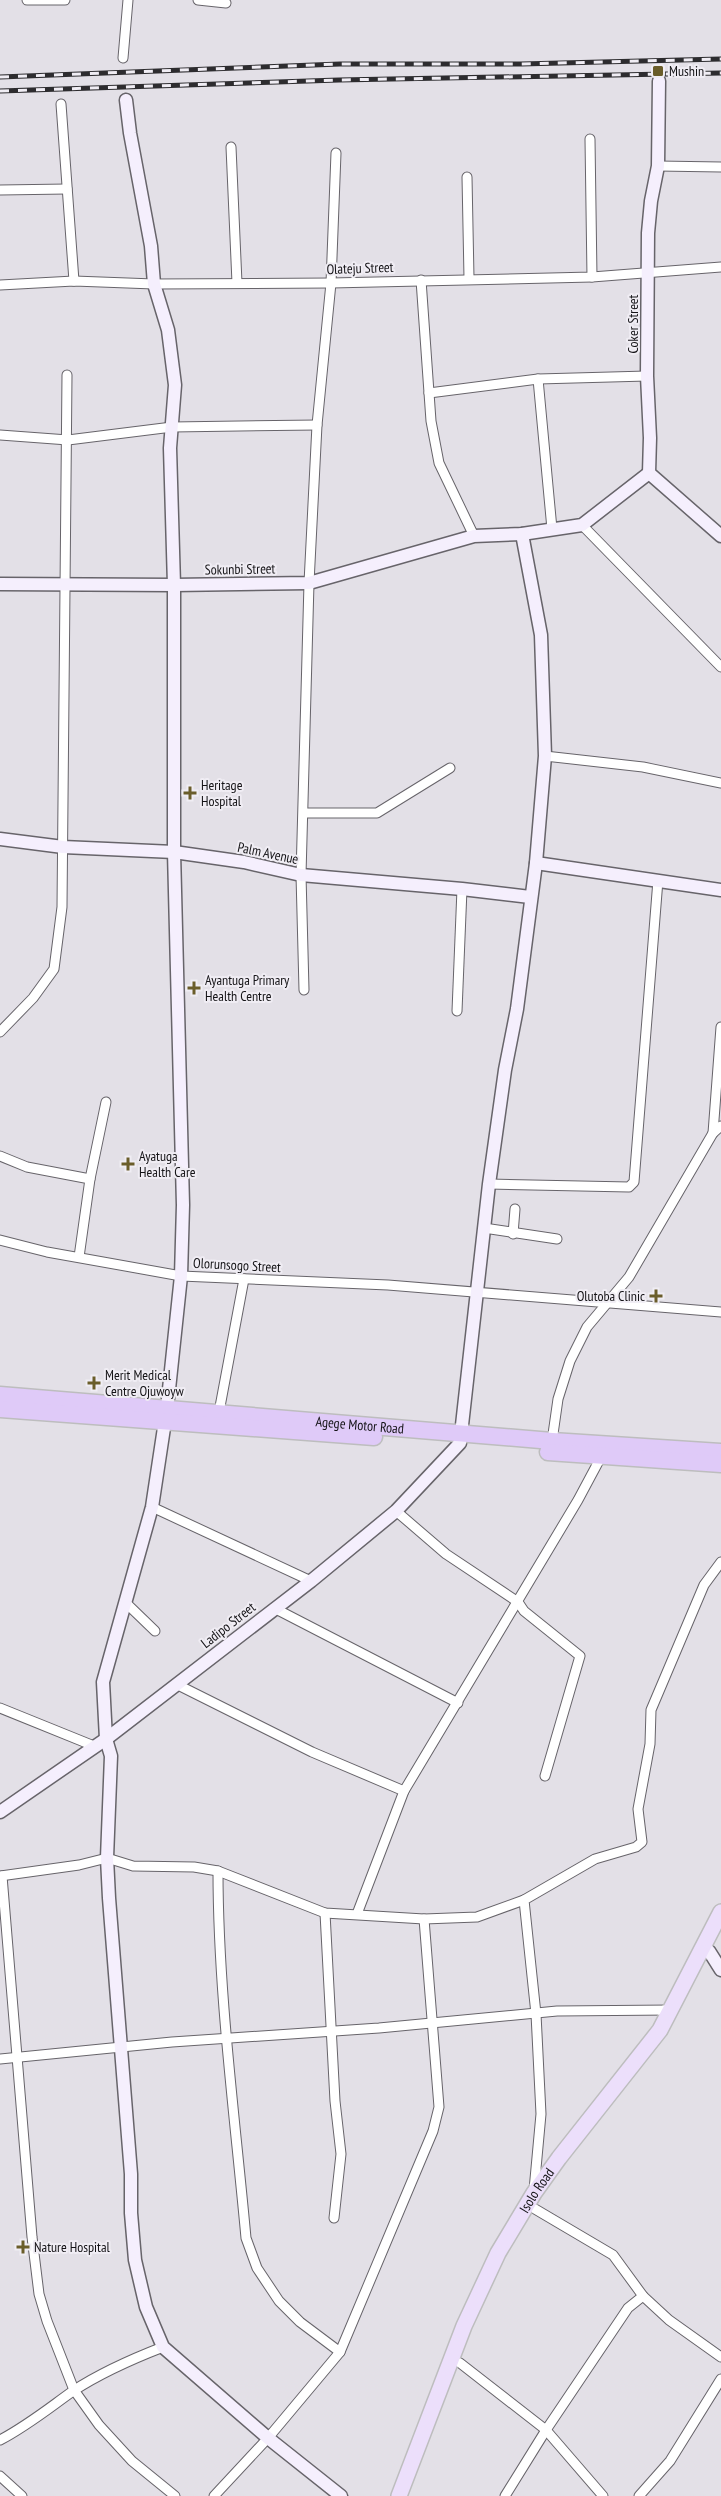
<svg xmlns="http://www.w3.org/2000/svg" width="721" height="2496" font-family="'PT Sans Narrow',sans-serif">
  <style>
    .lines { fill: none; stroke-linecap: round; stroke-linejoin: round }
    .street-casing { stroke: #67646a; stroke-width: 11 }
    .secondary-casing { stroke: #67646a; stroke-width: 15 }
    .primary-casing { stroke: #bdbdbe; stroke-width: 18 }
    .highway-casing { stroke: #bdbdbe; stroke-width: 19 }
    .street { stroke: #fff; stroke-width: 9 }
    .secondary { stroke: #f5effd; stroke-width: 12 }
    .primary { stroke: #ecdffb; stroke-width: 15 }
    .highway { stroke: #dfcaf8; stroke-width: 16 }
    .rail-casing { stroke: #2d2c2f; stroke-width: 5 }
    .rail { stroke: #f0edf4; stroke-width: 3; stroke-dasharray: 9; stroke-linecap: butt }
    .poi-dot { fill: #6a5d2a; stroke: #f0edf4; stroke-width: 2 }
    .labels { text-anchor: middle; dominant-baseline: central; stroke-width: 4; stroke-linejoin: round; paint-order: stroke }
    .poi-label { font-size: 14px; fill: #141316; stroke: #f0edf4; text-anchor: start }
    .street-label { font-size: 14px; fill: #141316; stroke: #f0edf4 }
  </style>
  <rect width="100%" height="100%" fill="#e3e0e7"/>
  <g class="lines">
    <!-- street casing -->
    <g class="street-casing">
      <g id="street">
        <path d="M27,0H65"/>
        <path d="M198,0L226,3"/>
        <path d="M123,58L128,0"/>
        <path d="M61,104L74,281"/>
        <path d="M590,139L592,277"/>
        <path d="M231,147L237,283"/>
        <path d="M658,166L721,167"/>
        <path d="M467,177L469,278"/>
        <path d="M0,190L67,189"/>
        <path d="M421,280L431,421L439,463L474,536"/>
        <path d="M0,285L74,281L154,284L331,283L592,277L721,267"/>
        <path d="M538,379L552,529"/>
        <path d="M429,393L538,379L647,376"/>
        <path d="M0,435L68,440L172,427L317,425"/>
        <path d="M582,525L721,667"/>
        <path d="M545,756L643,767L721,783"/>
        <path d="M304,813H377L450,768"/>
        <path d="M304,990L301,875L309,583L317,425L331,283L336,153"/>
        <path d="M457,1011L462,889"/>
        <path d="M0,1032L33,998L54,969L62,907L67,375"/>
        <path d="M713,1133L721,1027"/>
        <path d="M0,1156L27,1167L90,1179"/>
        <path d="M489,1184L629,1187L634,1182L658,880"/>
        <path d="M484,1228L557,1239"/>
        <path d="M513,1234L515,1209"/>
        <path d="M0,1240L47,1252L181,1276L388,1285L721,1312"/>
        <path d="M79,1257L90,1179L106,1102"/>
        <path d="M219,1412L244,1279"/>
        <path d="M552,1441L558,1399L570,1361L587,1327L629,1277L713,1133L721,1126"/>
        <path d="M152,1507L311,1581"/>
        <path d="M396,1511L446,1554L518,1602L524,1611L580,1656L545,1776"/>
        <path d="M125,1602L155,1631"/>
        <path d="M274,1608L458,1703"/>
        <path d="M176,1684L312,1752L404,1791"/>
        <path d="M0,1708L94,1746"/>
        <path d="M218,1871C218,1992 235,2117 246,2238L257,2268L279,2301L300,2322L340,2352"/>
        <path d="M0,1876L79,1865L107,1858L133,1866L194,1867L218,1871L325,1913L424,1919L477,1917L524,1900"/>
        <path d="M2,1876L32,2237L39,2294L47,2321L74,2390L99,2425L132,2461L175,2496"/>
        <path d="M325,1913L335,2101L341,2154L334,2218"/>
        <path d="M357,1914L404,1791L578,1500L601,1457"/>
        <path d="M0,2059L172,2042L379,2028L557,2011L671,2010"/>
        <path d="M534,2190L541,2114L536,2014L524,1900L595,1859L636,1847L642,1842L638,1809L650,1744L651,1710L704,1585L721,1562"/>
        <path d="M535,2209L613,2255L643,2296L669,2320L721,2357"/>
        <path d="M460,2363L546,2430L603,2496"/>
        <path d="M0,2440C27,2426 49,2408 73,2391C102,2372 132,2359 163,2347"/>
        <path d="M0,2476L22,2496"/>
        <path d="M214,2496L268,2438L340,2352L433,2131L439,2107L424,1919"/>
        <path d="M505,2496L546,2430L628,2308L643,2296"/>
        <path d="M639,2496L670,2461L721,2379"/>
      </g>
    </g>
    <!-- secondary casing -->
    <g class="secondary-casing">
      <g id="secondary">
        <path d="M659,81L658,166L651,201L648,233L647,376L650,438L649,473L721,536"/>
        <path d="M126,100L130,133L151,246L154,284L168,330L175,385L170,448L174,585V852L183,1205L181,1276L167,1408L152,1507L103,1682L106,1739L111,1756L107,1858L109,1898L131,2174V2213L135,2260L146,2307L163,2347L268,2438L341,2496"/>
        <path d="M0,584L174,585L309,583L474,536L522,534L582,525L649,473"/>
        <path d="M0,839L63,847L174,852L244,862L301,875L462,889L530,897"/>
        <path d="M536,863L721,890"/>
        <path d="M0,1812L106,1739L311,1581L396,1511L460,1443L489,1184L505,1070L517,1009L536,863L545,756L541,635L522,534"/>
        <path d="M709,1951L721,1970"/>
      </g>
    </g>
    <!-- primary casing -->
    <g class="primary-casing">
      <g id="primary">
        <path id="s1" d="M399,2496L464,2326L498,2253L534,2193L559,2158L660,2030L721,1912"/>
      </g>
    </g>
    <!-- highway casing -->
    <g class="highway-casing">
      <g id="highway">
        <path id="s2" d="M0,1395L552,1441L721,1452"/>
        <path d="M0,1409L374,1437"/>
        <path d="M548,1452L721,1464"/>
      </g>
    </g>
    <!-- street -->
    <use href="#street" class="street"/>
    <!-- secondary -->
    <use href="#secondary" class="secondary"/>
    <!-- primary -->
    <use href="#primary" class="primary"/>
    <!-- highway -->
    <use href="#highway" class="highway"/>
    <!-- rail casing -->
    <g class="rail-casing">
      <g id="rail">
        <path d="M0,77L340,64H521L721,59"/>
        <path d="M0,91L339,80L721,73"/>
      </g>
    </g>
    <!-- rail -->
    <use href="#rail" class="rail"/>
  </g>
  <!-- markers -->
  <g class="poi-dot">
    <rect x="652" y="65" width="12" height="12" rx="2.5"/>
    <path d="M187.5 785.5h5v5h5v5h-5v5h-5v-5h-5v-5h5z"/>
    <path d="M191.5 980.5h5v5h5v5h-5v5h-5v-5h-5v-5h5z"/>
    <path d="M125.5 1156.5h5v5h5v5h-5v5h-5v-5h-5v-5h5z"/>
    <path d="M653.5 1288.5h5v5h5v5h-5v5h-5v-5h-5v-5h5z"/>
    <path d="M91.5 1375.5h5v5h5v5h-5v5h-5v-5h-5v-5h5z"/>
    <path d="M20.5 2239.5h5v5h5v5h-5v5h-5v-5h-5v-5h5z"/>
  </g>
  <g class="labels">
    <!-- poi labels -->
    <g class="poi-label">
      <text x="669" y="71">Mushin</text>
      <text x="201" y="785">Heritage<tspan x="201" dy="16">Hospital</tspan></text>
      <text x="205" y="980">Ayantuga Primary<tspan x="205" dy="16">Health Centre</tspan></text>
      <text x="139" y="1156">Ayatuga<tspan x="139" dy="16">Health Care</tspan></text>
      <text x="645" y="1296" text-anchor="end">Olutoba Clinic</text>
      <text x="105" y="1375">Merit Medical<tspan x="105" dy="16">Centre Ojuwoyw</tspan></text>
      <text x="34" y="2247">Nature Hospital</text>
    </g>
    <!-- street labels -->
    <g class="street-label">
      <text transform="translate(360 268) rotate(-2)">Olateju Street</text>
      <text transform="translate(633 324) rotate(-90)">Coker Street</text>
      <text transform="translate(240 569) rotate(-1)">Sokunbi Street</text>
      <text transform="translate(268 853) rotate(12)">Palm Avenue</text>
      <text transform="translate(237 1265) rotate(3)">Olorunsogo Street</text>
      <text stroke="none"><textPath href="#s2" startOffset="361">Agege Motor Road</textPath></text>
      <text transform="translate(228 1625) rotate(-38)">Ladipo Street</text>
      <text stroke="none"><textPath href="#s1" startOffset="336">Isolo Road</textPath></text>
    </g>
  </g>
</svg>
